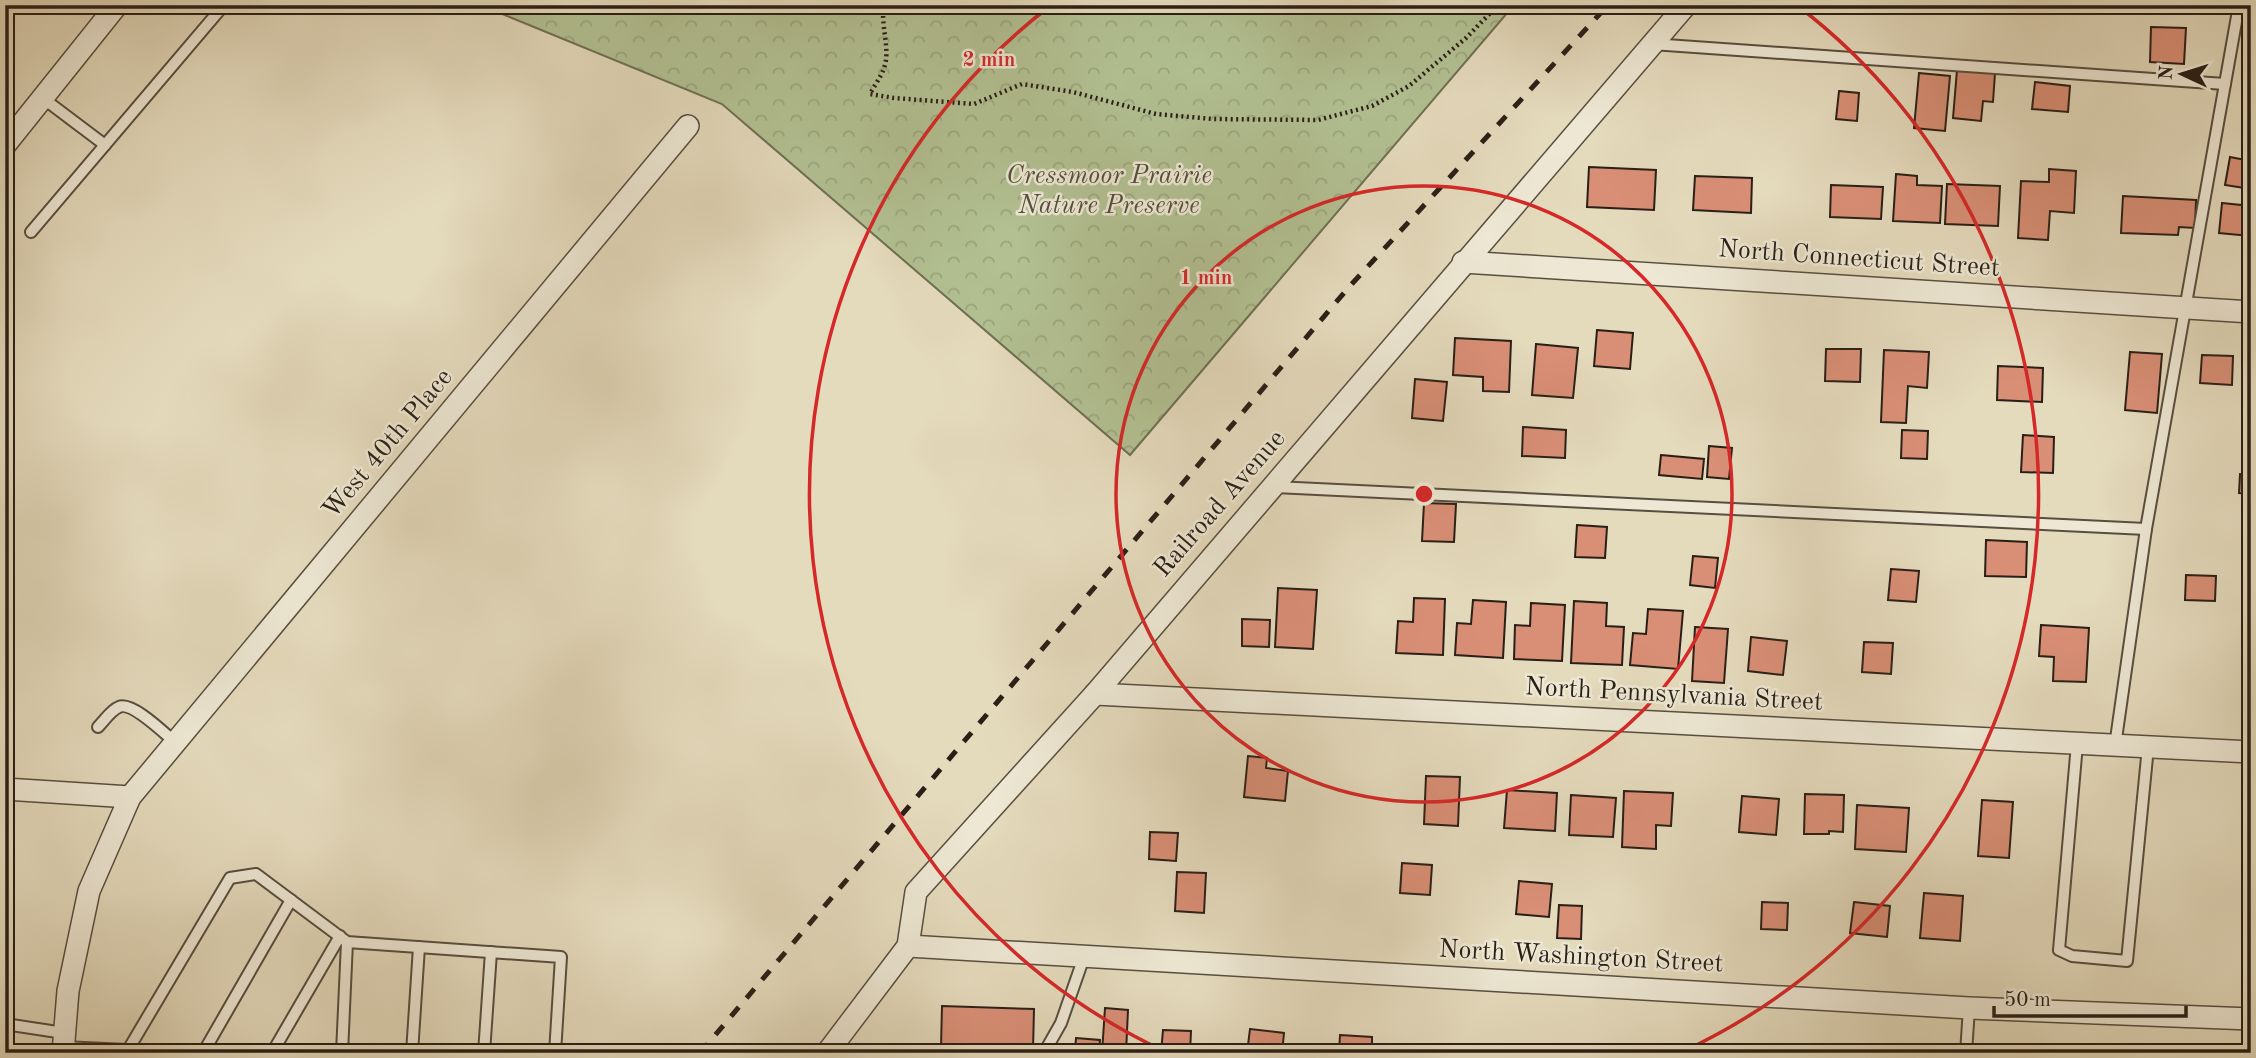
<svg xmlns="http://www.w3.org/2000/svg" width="2256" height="1058" font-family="'Old Standard TT',serif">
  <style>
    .park { fill: url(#park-crowns); stroke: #6e7054; stroke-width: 2 }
    .building { fill: #d98f76; stroke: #2a1f17; stroke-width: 2 }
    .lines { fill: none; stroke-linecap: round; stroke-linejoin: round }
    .service-casing { stroke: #584e40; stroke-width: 14 }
    .minor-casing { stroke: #584e40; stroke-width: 24 }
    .path { stroke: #2a1f17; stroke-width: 4.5; stroke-dasharray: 2 3.5; stroke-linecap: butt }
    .service { stroke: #ede7d3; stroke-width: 10 }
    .minor { stroke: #ede7d3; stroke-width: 21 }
    .rail { stroke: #2a1f17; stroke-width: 5; stroke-dasharray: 12 12; stroke-linecap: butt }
    .ring { fill: none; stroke: #d62828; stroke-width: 3.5 }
    .labels { text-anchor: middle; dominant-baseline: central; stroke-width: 5; stroke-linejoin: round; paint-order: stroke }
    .park-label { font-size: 26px; font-style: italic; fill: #534f3c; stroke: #ede7d3 }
    .street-label { font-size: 26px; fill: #2a1f17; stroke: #ede7d3 }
    .centre { fill: #d62828; stroke: #ede7d3; stroke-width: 3.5 }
    .ring-label { font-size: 21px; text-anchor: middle; font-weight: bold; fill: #d62828; stroke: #ede7d3; stroke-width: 5; stroke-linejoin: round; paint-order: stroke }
  </style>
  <defs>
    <pattern id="park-crowns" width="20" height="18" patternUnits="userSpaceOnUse" patternTransform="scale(1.75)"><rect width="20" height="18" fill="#b2c092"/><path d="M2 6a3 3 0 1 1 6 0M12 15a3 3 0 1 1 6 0" fill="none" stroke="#99a57d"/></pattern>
  </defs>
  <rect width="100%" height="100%" fill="#e4dabc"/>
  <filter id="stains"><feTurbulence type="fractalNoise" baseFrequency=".00286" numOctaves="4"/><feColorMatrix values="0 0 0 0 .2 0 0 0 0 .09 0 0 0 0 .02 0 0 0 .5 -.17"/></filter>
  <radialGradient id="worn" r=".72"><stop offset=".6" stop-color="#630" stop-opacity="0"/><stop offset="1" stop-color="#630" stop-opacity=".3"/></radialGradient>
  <!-- park -->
  <path class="park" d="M480,5H1514L1130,455L722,104Z"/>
  <!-- building -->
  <g class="building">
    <path d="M2151,27L2186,28L2184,64L2150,62Z"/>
    <path d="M1957,70L1995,73L1993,102L1983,101L1981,121L1953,118Z"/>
    <path d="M1919,73L1950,76L1945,131L1914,128Z"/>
    <path d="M2035,82L2070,86L2068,112L2032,109Z"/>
    <path d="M1839,91L1859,93L1857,121L1836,119Z"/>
    <path d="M2230,157L2251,161V189L2225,185Z"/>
    <path d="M1589,167L1656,170L1654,210L1587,207Z"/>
    <path d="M2049,169L2076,171L2074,213L2050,211L2048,240L2018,238L2021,181L2049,182Z"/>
    <path d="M1896,174L1917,176V185L1942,186L1940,223L1893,221Z"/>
    <path d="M1695,176L1752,178L1751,213L1693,210Z"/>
    <path d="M1947,184L2000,186L1998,226L1945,224Z"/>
    <path d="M1831,185L1883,187L1881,219L1830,217Z"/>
    <path d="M2123,196L2196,200L2195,228L2179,227L2178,235L2121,233Z"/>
    <path d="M2222,203L2251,206L2250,236L2219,233Z"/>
    <path d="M1597,330L1633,333L1630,369L1594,366Z"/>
    <path d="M1455,338L1511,341L1509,392L1483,391V377L1453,375Z"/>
    <path d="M1536,344L1578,348L1573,398L1532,395Z"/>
    <path d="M1826,349H1861L1860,382L1825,381Z"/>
    <path d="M1884,350L1929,352L1927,388L1908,386L1906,423L1881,422Z"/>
    <path d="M2130,352L2162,354L2157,413L2125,410Z"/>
    <path d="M2202,355L2233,356L2232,385L2200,383Z"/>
    <path d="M1998,366L2043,368L2042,402L1997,400Z"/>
    <path d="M1415,379L1447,382L1443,421L1412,418Z"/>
    <path d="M1523,427L1566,430L1565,458L1522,456Z"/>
    <path d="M1902,430L1928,431L1927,459L1901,458Z"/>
    <path d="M2023,435L2054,437L2053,473L2021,472Z"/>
    <path d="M1709,446L1732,448L1729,479L1707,477Z"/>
    <path d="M1661,455L1704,459L1702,479L1659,475Z"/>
    <path d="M2240,474L2251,475V494L2239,493Z"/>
    <path d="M1424,503L1456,504L1454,542L1422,541Z"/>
    <path d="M1577,525L1607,527L1605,558L1575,557Z"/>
    <path d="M1986,540L2027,542L2026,577L1985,576Z"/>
    <path d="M1693,556L1718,558L1715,588L1690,585Z"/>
    <path d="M1891,569L1919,571L1916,602L1888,600Z"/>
    <path d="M2186,575L2216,576L2215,601L2185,600Z"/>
    <path d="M1278,588L1317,590L1313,649L1275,647Z"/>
    <path d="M1414,598L1445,599L1443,655L1396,653L1398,621L1413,622Z"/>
    <path d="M1473,600L1506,602L1503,658L1455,655L1457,623L1471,624Z"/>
    <path d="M1574,601L1607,603L1606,626L1624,627L1622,665L1571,663Z"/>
    <path d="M1531,603L1565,605L1562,661L1514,659L1515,625L1530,626Z"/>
    <path d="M1648,609L1683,611L1678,669L1630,665L1633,633L1646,634Z"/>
    <path d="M1242,619L1270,620L1269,647L1242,646Z"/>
    <path d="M2041,625L2089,628L2086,682L2053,681L2054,657L2039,656Z"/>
    <path d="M1695,627L1728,629L1724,683L1692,681Z"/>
    <path d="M1751,637L1787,641L1783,675L1748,671Z"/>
    <path d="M1864,642L1893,643L1891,674L1862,672Z"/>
    <path d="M1248,756L1267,758L1266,768L1288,771L1285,801L1244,797Z"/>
    <path d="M1426,776L1460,777L1458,826L1424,824Z"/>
    <path d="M1507,790L1557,793L1555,831L1504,828Z"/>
    <path d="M1624,791L1673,793L1671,826L1656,825V849L1622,847Z"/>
    <path d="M1805,794L1844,795L1843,832L1829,831V834H1804Z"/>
    <path d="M1571,795L1616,798L1613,837L1569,835Z"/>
    <path d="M1742,796L1779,799L1776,835L1739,832Z"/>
    <path d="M1982,800L2013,802L2009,858L1978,856Z"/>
    <path d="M1857,805L1909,808L1906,852L1855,849Z"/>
    <path d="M1150,832L1178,833L1176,861L1149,859Z"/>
    <path d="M1402,863L1432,865L1430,895L1400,893Z"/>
    <path d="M1177,872L1206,873L1204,913L1175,911Z"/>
    <path d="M1519,881L1552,884L1549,917L1516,914Z"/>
    <path d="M1924,893L1963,896L1960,941L1920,938Z"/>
    <path d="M1762,902L1788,903L1787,930L1761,929Z"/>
    <path d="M1854,902L1890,906L1887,937L1850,933Z"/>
    <path d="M1559,905L1582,906L1581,939L1557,938Z"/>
    <path d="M942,1006L1034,1009L1033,1050L941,1047Z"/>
    <path d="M1105,1008L1128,1010L1126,1053H1102Z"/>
    <path d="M1250,1029L1284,1033L1282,1053H1247Z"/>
    <path d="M1163,1030L1191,1031L1190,1053H1161Z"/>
    <path d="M1340,1035L1372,1037V1053H1339Z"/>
    <path d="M1076,1038L1100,1040L1099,1053H1065V1051H1075Z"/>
    <path d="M1388,1044L1423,1047V1053H1388Z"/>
    <path d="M1457,1044L1509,1049V1053H1456Z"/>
  </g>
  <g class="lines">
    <!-- service casing -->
    <g class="service-casing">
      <g id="service">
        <path d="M1652,44L2225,84"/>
        <path d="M44,99L105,145"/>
        <path d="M31,232L224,5"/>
        <path d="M1275,487L2146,529"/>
        <path d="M98,727C104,721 111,710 119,707C132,701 165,734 176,743"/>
        <path d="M2077,744L2059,950L2072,956L2127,961L2148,747"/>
        <path d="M2115,746L2146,529L2239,5"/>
        <path d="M5,1024L64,1033"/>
        <path d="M63,1047L191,1053"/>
        <path d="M128,1050L230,878L256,874L347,942L561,957L555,1053"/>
        <path d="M203,1053L291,900"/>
        <path d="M272,1053L340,936"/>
        <path d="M342,1053L347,942"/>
        <path d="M412,1053L419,947"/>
        <path d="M484,1053L491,952"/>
        <path d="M1044,1053L1061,1023L1084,957"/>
        <path d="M1966,1053L1969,1008"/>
      </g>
    </g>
    <!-- minor casing -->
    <g class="minor-casing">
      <g id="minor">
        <path d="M5,145L117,5"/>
        <path d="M1463,262L2251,312"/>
        <path d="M1095,694L2251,752"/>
        <path d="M5,789L130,797"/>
        <path d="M908,946L1969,1008L2251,1019"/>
        <path d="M63,1053L68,991L89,891L130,797L688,126"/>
        <path d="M827,1053L908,946L916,892L1095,694L1686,5"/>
      </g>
    </g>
    <!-- path -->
    <path class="path" d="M884,5C880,26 891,49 884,68C881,77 874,86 870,94L894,98L974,104L1022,84L1073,92L1156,114L1213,119L1318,120L1372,106L1409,86L1466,38L1498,5"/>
    <!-- service -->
    <use href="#service" class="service"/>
    <!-- minor -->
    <use href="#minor" class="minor"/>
    <!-- rail -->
    <path class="rail" d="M700,1053L1349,287L1608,5"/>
  </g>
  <!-- distance rings -->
  <g class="ring">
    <circle cx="1424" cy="494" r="308"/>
    <path d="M1164 1051A615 615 0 0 1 1050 6M1798 6A615 615 0 0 1 1684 1051"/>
  </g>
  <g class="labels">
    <!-- park labels -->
    <g class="park-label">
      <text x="1109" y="176">Cressmoor Prairie<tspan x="1109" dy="30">Nature Preserve</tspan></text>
    </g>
    <!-- street labels -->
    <g class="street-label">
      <text transform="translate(1859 259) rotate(4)">North Connecticut Street</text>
      <text transform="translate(388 444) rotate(-50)">West 40th Place</text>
      <text transform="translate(1220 504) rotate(-49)">Railroad Avenue</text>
      <text transform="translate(1674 695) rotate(3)">North Pennsylvania Street</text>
      <text transform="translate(1581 957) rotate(3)">North Washington Street</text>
    </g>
  </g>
  <circle cx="1424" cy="494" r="10" class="centre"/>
  <g class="ring-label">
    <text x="989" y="66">2 min</text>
    <text x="1206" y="284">1 min</text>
  </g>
  <!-- margin -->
  <rect width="2256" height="1058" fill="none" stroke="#e4dabc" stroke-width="28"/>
  <rect x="7" y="7" width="2242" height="1044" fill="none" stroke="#2a1f17" stroke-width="3.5"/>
  <rect x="14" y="14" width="2228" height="1030" fill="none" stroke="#2a1f17" stroke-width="2"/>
  <!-- north arrow -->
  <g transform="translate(2182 74) rotate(274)" stroke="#ede7d3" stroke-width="5" paint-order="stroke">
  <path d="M0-5L12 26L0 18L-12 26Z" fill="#2a1f17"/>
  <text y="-10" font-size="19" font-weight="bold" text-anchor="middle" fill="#2a1f17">N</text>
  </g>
  <!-- scale -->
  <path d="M1994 1006v10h192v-10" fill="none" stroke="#2a1f17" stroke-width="3.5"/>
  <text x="2004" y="1006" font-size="21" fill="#2a1f17" stroke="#ede7d3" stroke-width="5" paint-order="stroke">50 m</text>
  <rect width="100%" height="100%" filter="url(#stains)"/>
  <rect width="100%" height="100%" fill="url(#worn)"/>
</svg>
